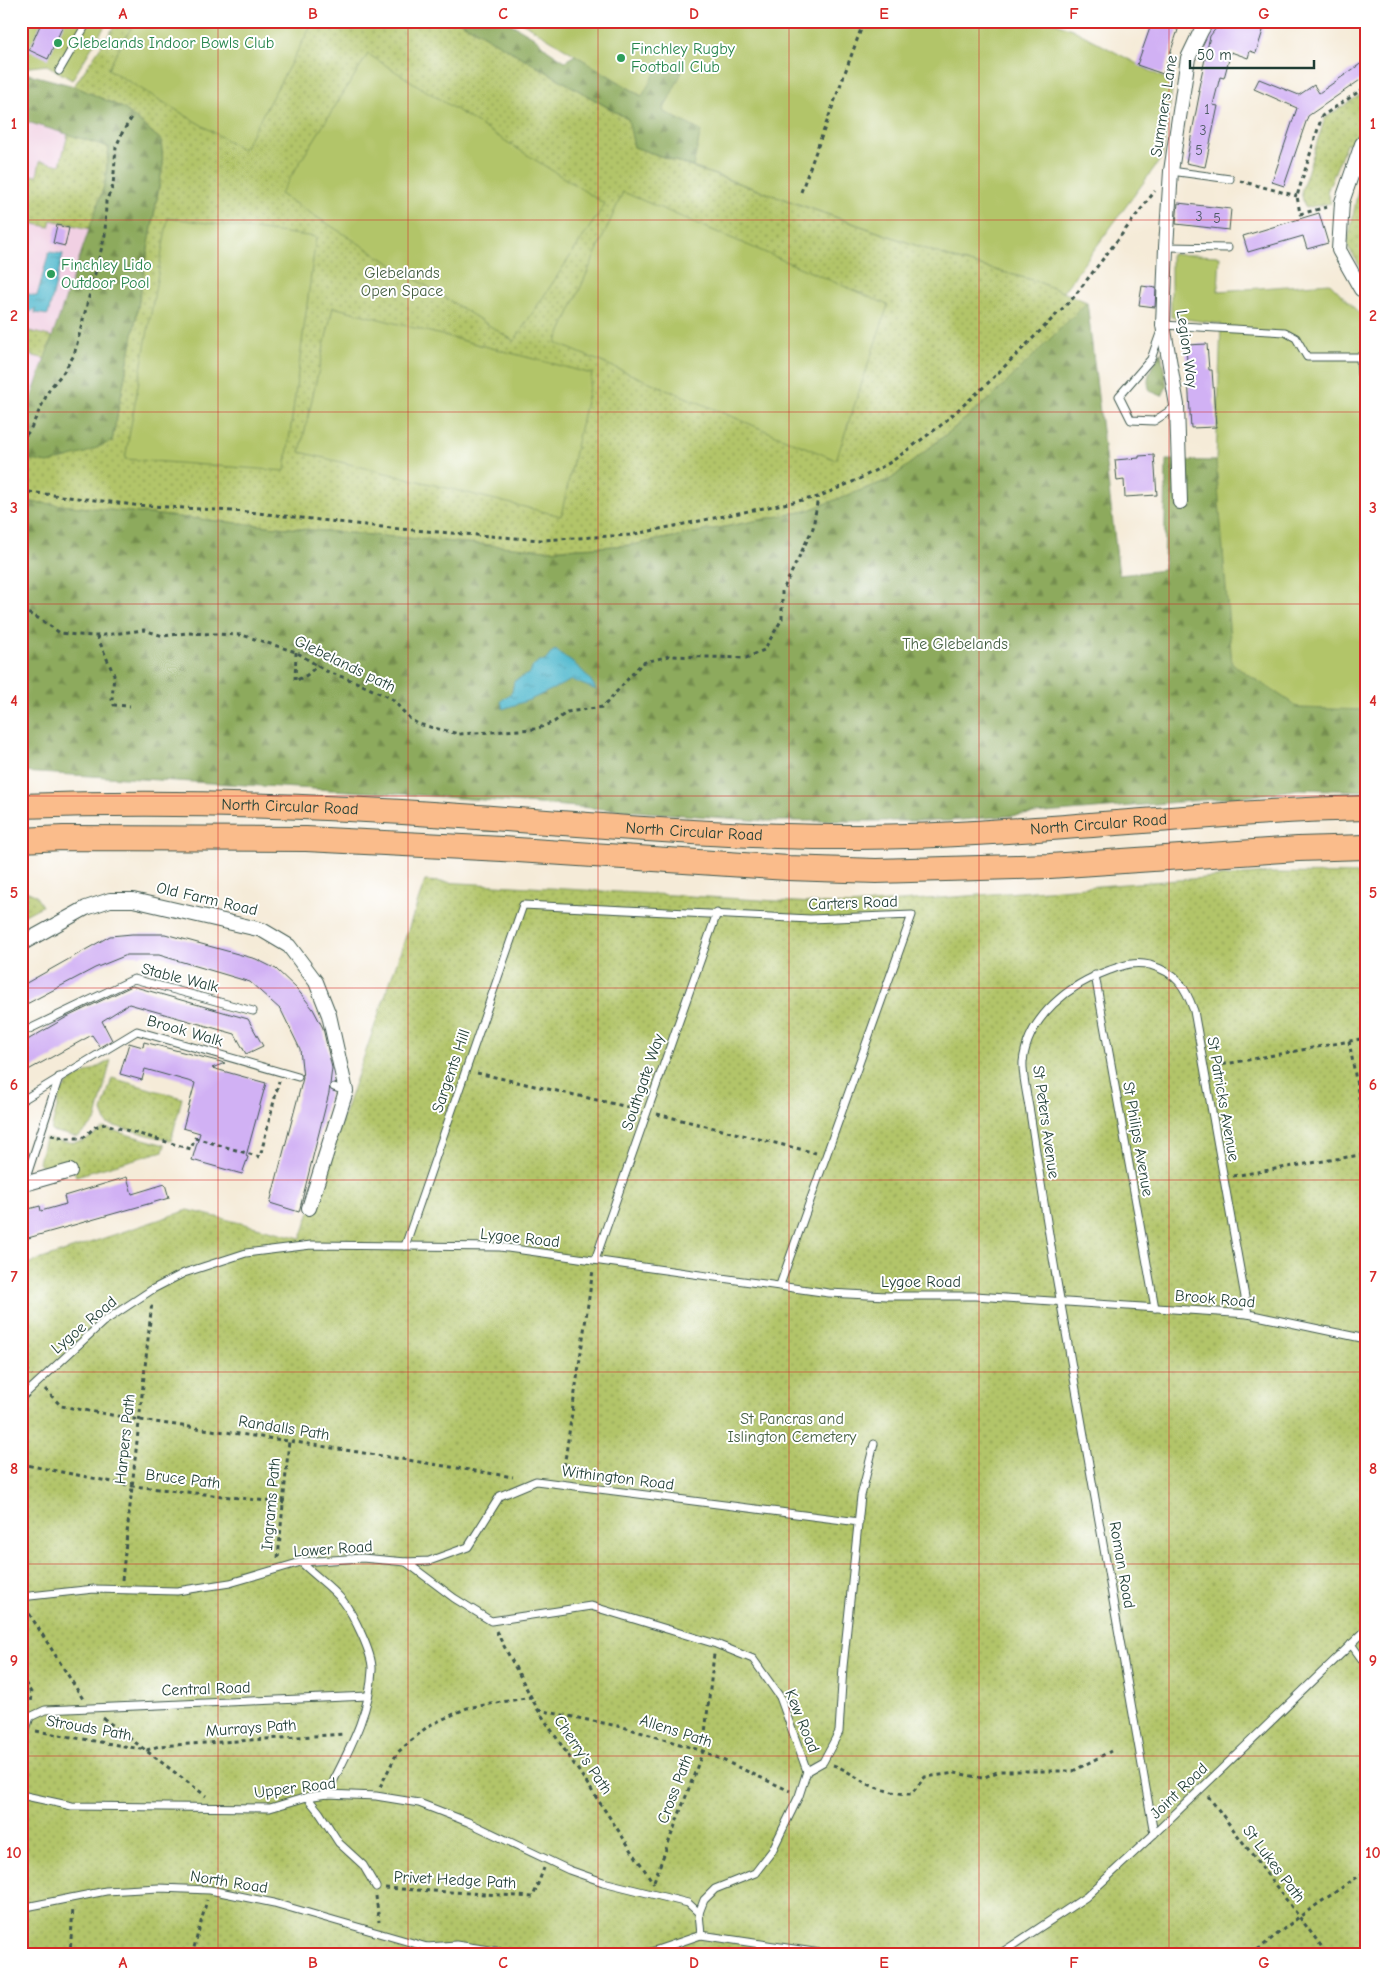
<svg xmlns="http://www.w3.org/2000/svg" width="1387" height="1976" font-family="'Comic Neue',sans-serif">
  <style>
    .built { fill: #f1d0e3 }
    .grass { fill: url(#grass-dots); stroke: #68814e }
    .forest { fill: url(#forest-firs); stroke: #567448 }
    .garden { fill: #b2c569; stroke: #68814e }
    .water { fill: url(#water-ripples); stroke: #387c82 }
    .building { fill: #d1b1f4 }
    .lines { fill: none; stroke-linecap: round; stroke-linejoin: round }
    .service-casing { stroke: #3f574d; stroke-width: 9 }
    .minor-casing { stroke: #3f574d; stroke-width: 16 }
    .trunk-casing { stroke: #3f574d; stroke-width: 26 }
    .path { stroke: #3f574d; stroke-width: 3; stroke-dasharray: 4 4; stroke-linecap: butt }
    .service { stroke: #fff; stroke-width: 7 }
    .minor { stroke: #fff; stroke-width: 14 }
    .trunk { stroke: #fabc8b; stroke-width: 24 }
    .grid { fill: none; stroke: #d62828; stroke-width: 1; stroke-opacity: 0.55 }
    .leisure-dot { fill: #2e9e5b; stroke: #fff; stroke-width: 2 }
    .labels { text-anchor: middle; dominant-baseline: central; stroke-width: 4; stroke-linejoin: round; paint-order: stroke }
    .number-label { font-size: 14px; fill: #4c5a64 }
    .leisure-label { font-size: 16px; fill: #27864d; stroke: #fff; text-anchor: start }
    .street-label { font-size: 16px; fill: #1f3d34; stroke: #fff }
    .park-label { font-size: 16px; fill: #445f41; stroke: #fff }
    .neatline { fill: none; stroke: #d62828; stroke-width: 2 }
    .grid-label { font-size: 16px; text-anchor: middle; font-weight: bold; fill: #d62828 }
  </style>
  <defs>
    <pattern id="grass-dots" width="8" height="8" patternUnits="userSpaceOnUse" patternTransform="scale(1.25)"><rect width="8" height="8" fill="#b2c569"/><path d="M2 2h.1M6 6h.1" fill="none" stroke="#90a157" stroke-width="1.8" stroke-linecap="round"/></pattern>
    <pattern id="forest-firs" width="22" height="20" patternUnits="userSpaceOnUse" patternTransform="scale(1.25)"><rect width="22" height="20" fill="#8daa5d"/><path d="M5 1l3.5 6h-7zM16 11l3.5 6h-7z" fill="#738c4e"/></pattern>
    <pattern id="water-ripples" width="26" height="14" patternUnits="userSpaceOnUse" patternTransform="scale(1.25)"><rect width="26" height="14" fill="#52bacf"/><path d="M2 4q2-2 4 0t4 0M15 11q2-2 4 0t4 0" fill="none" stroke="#4398a9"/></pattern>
  </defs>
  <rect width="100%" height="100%" fill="#fff"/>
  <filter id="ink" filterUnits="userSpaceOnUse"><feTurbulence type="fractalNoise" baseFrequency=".02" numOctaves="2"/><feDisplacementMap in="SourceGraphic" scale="10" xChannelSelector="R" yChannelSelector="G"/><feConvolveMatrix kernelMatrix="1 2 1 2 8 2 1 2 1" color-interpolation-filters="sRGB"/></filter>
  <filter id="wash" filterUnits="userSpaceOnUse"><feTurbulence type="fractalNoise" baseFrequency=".0096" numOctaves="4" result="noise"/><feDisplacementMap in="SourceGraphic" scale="20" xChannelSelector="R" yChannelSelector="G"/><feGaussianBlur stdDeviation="1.12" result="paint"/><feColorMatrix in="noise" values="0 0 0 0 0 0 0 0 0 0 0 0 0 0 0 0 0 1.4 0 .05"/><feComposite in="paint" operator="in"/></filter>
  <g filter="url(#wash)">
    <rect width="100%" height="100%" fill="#f5ebd8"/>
    <!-- built -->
    <path class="built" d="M21,120L109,147L105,183L21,428Z"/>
    <!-- grass -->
    <g class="grass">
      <path d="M118,21H459L629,120L634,147L955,259L1036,281L1087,302L991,398L891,479L806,511L632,545L547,550L277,527L21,501V458L48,462L112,441L131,346L163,164L161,140L123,108L74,86Z"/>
      <path d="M1366,91V108L1359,117L1362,130L1356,142L1346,144L1327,192L1331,203L1305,208L1301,192L1325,118Z"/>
      <path d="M68,134L109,147L105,183L90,229L51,220L49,227L21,221V212L30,175L37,176L40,161L60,165Z"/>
      <path d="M1366,165V276L1347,245L1360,181Z"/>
      <path d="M21,329L53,337L46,359L21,353Z"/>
      <path d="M1270,873L1366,874V1955H21V1266L188,1210L301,1238L425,881L848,905Z"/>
      <path d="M21,889L35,895L42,906L21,917Z"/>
      <path d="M111,1060L95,1122L78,1137L51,1131L61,1091L71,1081Z"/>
      <path d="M112,1078L182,1098L171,1141L107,1124L102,1111Z"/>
      <path d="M104,1128L165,1145L163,1151L76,1176L72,1164L46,1172L39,1162L45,1138C75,1144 79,1146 104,1128Z"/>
    </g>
    <!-- forest -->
    <g class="forest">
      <path d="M459,21H506L534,37L548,50L565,61L575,55L641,96L662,61L682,73L663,111L701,131L693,167L634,147L628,119Z"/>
      <path d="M21,72L74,86L123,108L161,140L163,164L131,346L112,441L85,453L48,463L21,458V428L105,183L109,147L21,120Z"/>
      <path d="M1087,302L1119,575L1164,570L1166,460L1216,461L1232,664L1300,708L1366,710V791L1299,789L1253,796L948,821H765L417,795L21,772V501L277,527L547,550L632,545L806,511L891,479L991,398Z"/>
      <path d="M1161,352L1167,386L1162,396L1150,391C1144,376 1153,365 1161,352Z"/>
    </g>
    <!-- garden -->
    <g class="garden">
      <path d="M21,21H108L72,80L47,65L21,68Z"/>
      <path d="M135,21H314L243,150L108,69Z"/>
      <path d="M520,21H1051L1072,29L1173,83L1163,156L1063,292L1036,281L955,259L693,167L701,131L663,111L682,72L662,61L642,96Z"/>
      <path d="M368,54L605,204L514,341L280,194Z"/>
      <path d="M623,192L888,305L836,460L556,343Z"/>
      <path d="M168,218L316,237L285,471L125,459Z"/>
      <path d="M1171,254L1220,256L1218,291L1330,283L1364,318L1366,710L1300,708L1232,664L1216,461L1221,324L1171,317Z"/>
      <path d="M333,307L592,374L561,516L300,452Z"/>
    </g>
    <!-- water -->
    <g class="water">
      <path d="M49,252L63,254L48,315L35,313L36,308L26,315L21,316V296L24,293L37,296Z"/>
      <path d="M557,650C561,657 567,658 573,663C581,669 593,680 596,690L572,680L532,699L503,709L501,701L512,692L514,681L530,673L533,666L539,661H545L553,651Z"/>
    </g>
    <g id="blocks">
      <!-- building -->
      <g class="building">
        <path d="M42,21H65L48,59L29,50Z"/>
        <path d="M1227,21H1266L1256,53L1250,51L1248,58L1231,52L1224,78L1220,77L1213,105L1218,106L1205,167L1186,163L1200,91H1198L1210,36L1217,27L1221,29Z"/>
        <path d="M1151,25L1170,26L1178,30L1163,74L1137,65Z"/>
        <path d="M1366,60V76L1308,116L1284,186L1272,182L1297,108L1254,89L1259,79L1299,95L1314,85L1319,93Z"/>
        <path d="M1178,203L1231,209L1229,230L1176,224Z"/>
        <path d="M1319,213L1328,243L1307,249L1303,236L1248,252L1243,236Z"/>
        <path d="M57,225L69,228L65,246L53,243Z"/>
        <path d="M1142,286L1156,288L1155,307L1139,305Z"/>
        <path d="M1207,344L1209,370H1212L1216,427L1191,428L1186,345Z"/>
        <path d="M1154,455L1157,495L1125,497L1124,480L1117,481L1115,460L1139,458V456Z"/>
        <path d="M132,934H165L256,959L276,969L297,989L313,1009L323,1028L332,1068L329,1093L299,1212L270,1203L303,1078L300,1049L281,1010L250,982L159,955H127L95,968L21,1007V986L110,936Z"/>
        <path d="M132,986L248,1019L263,1046L246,1054L235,1034L129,1004L102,1021L112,1040L100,1047L92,1035L21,1074V1053L28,1050L24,1042L67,1017Z"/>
        <path d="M144,1042L225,1063L212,1068L266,1083L246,1156L248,1157L242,1174L192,1160L200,1133L183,1128L195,1083L145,1069L142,1080L120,1074L129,1043L143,1047Z"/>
        <path d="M127,1177L132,1194L165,1184L169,1198L21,1240V1211L40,1206L41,1211L66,1204L64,1196Z"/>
      </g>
    </g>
  </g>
  <g filter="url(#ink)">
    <use href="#blocks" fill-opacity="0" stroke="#3f574d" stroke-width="1"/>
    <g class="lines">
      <!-- service casing -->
      <g class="service-casing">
        <g id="service">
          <path d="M59,71L88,21"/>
          <path d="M1171,171L1230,179"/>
          <path d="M1166,247L1228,248"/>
          <path d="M1177,406L1154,421L1131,420L1119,396L1151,359L1163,325L1285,332L1296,338L1307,357H1360L1361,374L1366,373"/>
          <path d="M1095,975L1155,1308"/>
          <path d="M21,1033L134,979L253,1011"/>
          <path d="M334,1087L345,1091"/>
          <path d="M21,1101L137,1031L298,1077"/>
          <path d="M24,1184L59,1077"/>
          <path d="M405,1246L523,905L810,919L912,915L780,1285"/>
          <path d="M595,1260L717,913"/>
          <path d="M21,1398L103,1322L153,1289L184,1273L246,1253L311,1245L500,1247L829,1293L887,1296H975L1248,1314L1366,1339"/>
          <path d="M301,1562C314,1575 332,1587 343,1601C353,1614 373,1654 372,1670C370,1715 346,1755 327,1794"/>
          <path d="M406,1562L429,1561L468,1547L500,1496L536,1481L859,1522"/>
          <path d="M21,1597L94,1589L177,1591L230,1583L301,1562L362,1558L406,1562L454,1598L491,1621L591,1606L716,1644L753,1659L780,1697L807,1771L799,1796L772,1851L755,1873L715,1889L704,1900L699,1913L701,1935"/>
          <path d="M1351,1644L1366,1665"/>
          <path d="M21,1744L30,1717L45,1710L368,1696"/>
          <path d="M807,1771L823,1762L839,1732L843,1667L861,1496L874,1444"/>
          <path d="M21,1795L72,1806L270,1808L307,1797L327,1794L376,1796L419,1803L468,1822L569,1870L603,1882L688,1903L699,1913"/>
          <path d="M307,1797L319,1812L339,1843L363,1865L376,1887"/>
          <path d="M1154,1834C1122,1648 1089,1462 1056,1276C1047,1224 1039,1171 1031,1119C1029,1103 1022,1077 1023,1062C1028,1016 1070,984 1110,970C1124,965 1135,961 1150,965C1177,973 1185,986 1194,1011L1248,1314"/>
          <path d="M21,1908L106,1891L159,1888L210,1890L274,1903L427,1947L456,1945L525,1955"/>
          <path d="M425,1955L427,1947"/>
          <path d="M623,1955L651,1952L701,1935L834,1955"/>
          <path d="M998,1955L1086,1897L1154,1834L1366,1630"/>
        </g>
      </g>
      <!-- minor casing -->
      <g class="minor-casing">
        <g id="minor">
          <path d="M1366,139L1362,144L1342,202L1339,250L1361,289H1366"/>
          <path d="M1180,502L1177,405L1163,325L1166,247L1171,171L1188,58L1201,31L1207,21"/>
          <path d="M21,944L86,908L110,900H133L262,930L289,946L316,982L329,1015L346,1091L309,1208"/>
          <path d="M21,1185L70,1171"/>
        </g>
      </g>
      <!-- trunk casing -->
      <g class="trunk-casing">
        <g id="trunk">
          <path id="s1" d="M21,806C163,801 305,805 447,815C575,823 704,836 832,837C1011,838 1188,812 1366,808"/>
          <path d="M21,840L63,838L306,839L502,849L788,868L876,871L1050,866L1298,849L1366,847"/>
        </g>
      </g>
      <!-- path -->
      <g class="path">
        <path d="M21,30L26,21"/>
        <path d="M1240,181L1297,196"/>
        <path d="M801,192L864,21"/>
        <path d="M1327,207L1300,214L1297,196L1322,116L1366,87"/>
        <path d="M21,441L30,430L50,388L63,373L74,355L105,235L106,201L113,186L116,147L123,131L133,116"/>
        <path d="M21,491L134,505L249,512L400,529L541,540L630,535L818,497L859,479L891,462L940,426L986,385L1073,298L1155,191"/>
        <path d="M21,610L40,619L60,633L76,635L97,636L144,630L163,636L186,633L242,635L296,652L326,671L356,682L392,699L410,719L418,724L459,734L536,729L554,722L567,712L603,707L642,663L669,656L746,658L764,650L782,619V592L813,528L818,497"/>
        <path d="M97,636L114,675L112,700L114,705L130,706"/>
        <path d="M296,652L295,681L307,675L318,665"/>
        <path d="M21,771H23"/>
        <path d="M1349,1041L1366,1136"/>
        <path d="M1215,1066L1366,1038"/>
        <path d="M477,1073L637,1109"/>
        <path d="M657,1114L816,1153"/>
        <path d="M51,1135L65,1138H83L95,1127L105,1124L191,1149L195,1138L260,1157L279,1081"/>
        <path d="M1233,1176L1366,1154"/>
        <path d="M21,1363L32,1375"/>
        <path d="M45,1389L61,1406L140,1420L289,1441L513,1477"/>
        <path d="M21,1464L133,1486L284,1503"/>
        <path d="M563,1474L593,1270"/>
        <path d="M278,1558L289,1441"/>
        <path d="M122,1580L152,1302"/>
        <path d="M25,1607L83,1699"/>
        <path d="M496,1631L538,1710L654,1884"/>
        <path d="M21,1676L32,1694L31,1704"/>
        <path d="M538,1710L623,1727L703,1751L790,1791"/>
        <path d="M103,1718L206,1796"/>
        <path d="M36,1731L147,1750L159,1746L344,1734"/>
        <path d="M833,1765C846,1769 856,1778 868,1784C881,1790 897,1794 911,1794L925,1777L955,1773L982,1778L1000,1771H1073L1111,1751"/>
        <path d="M380,1787L397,1753L428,1726L467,1708L531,1697"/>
        <path d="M1208,1796L1328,1955"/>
        <path d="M654,1881L703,1751L714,1654"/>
        <path d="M385,1888L533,1897L544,1868"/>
        <path d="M376,1896L379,1922"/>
        <path d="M70,1955L73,1907"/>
        <path d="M192,1955L207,1900"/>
        <path d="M1251,1955L1299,1917L1366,1871"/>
      </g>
      <!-- service -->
      <use href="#service" class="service"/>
      <!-- minor -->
      <use href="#minor" class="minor"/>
      <!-- trunk -->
      <use href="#trunk" class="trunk"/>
    </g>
  </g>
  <!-- grid -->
  <path class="grid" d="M218,21V1955M408,21V1955M598,21V1955M789,21V1955M979,21V1955M1169,21V1955M21,220H1366M21,412H1366M21,604H1366M21,796H1366M21,988H1366M21,1180H1366M21,1372H1366M21,1564H1366M21,1756H1366"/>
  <!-- markers -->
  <g class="leisure-dot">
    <circle cx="58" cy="43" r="5"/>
    <circle cx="621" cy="58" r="5"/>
    <circle cx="51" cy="274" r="5"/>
  </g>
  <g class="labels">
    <!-- number labels -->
    <g class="number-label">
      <text x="1207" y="109">1</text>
      <text x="1203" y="130">3</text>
      <text x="1199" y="150">5</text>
      <text x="1199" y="216">3</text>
      <text x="1217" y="218">5</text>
    </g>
    <!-- leisure labels -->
    <g class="leisure-label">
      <text x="68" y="43">Glebelands Indoor Bowls Club</text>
      <text x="631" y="49">Finchley Rugby<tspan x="631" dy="18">Football Club</tspan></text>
      <text x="61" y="265">Finchley Lido<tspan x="61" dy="18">Outdoor Pool</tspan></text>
    </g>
    <!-- street labels -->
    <g class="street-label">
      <text transform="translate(1164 106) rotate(-81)">Summers Lane</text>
      <text transform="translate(1187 349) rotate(82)">Legion Way</text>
      <text transform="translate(345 664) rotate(26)">Glebelands path</text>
      <text stroke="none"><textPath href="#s1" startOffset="269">North Circular Road</textPath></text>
      <text stroke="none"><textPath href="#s1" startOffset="1079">North Circular Road</textPath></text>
      <text stroke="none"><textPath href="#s1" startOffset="674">North Circular Road</textPath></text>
      <text transform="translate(207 899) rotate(13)">Old Farm Road</text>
      <text transform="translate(853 903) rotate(-2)">Carters Road</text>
      <text transform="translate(180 978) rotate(14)">Stable Walk</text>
      <text transform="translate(185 1031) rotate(16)">Brook Walk</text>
      <text transform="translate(451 1071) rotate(-71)">Sargents Hill</text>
      <text transform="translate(643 1082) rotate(-71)">Southgate Way</text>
      <text transform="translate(1223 1099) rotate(80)">St Patricks Avenue</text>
      <text transform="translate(1046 1122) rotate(82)">St Peters Avenue</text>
      <text transform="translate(1138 1139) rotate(80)">St Philips Avenue</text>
      <text transform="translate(520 1238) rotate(6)">Lygoe Road</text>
      <text x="921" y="1282">Lygoe Road</text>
      <text transform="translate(1215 1299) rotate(5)">Brook Road</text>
      <text transform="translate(84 1325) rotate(-40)">Lygoe Road</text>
      <text transform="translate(284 1428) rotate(9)">Randalls Path</text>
      <text transform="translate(125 1439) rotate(-84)">Harpers Path</text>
      <text transform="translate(618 1478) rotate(7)">Withington Road</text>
      <text transform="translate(183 1479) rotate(7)">Bruce Path</text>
      <text transform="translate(271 1504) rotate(-85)">Ingrams Path</text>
      <text transform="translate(333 1549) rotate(-4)">Lower Road</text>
      <text transform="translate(1122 1565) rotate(80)">Roman Road</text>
      <text transform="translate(206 1689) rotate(-2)">Central Road</text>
      <text transform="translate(802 1721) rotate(68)">Kew Road</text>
      <text transform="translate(89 1728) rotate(10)">Strouds Path</text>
      <text transform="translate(251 1728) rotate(-4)">Murrays Path</text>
      <text transform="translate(676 1731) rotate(18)">Allens Path</text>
      <text transform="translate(583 1755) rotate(56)">Cherry's Path</text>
      <text transform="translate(295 1788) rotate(-7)">Upper Road</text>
      <text transform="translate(675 1789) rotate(-69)">Cross Path</text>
      <text transform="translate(1179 1791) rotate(-44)">Joint Road</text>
      <text transform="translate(1274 1864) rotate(53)">St Lukes Path</text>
      <text transform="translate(455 1880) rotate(3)">Privet Hedge Path</text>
      <text transform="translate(229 1882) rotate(9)">North Road</text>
    </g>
    <!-- park labels -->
    <g class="park-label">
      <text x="402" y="273">Glebelands<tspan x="402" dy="18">Open Space</tspan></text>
      <text x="955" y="644">The Glebelands</text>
      <text x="792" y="1419">St Pancras and<tspan x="792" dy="18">Islington Cemetery</tspan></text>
    </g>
  </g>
  <!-- margin -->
  <rect width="1387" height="1976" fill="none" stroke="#fff" stroke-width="55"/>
  <!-- scale -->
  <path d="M1190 60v8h124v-8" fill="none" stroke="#1f3d34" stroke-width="2.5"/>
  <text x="1197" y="60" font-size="15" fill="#1f3d34" stroke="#ffffff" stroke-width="4" paint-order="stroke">50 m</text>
  <rect x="28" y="28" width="1332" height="1920" class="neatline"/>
  <g class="grid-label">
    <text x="123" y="19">A</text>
    <text x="313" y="19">B</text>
    <text x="503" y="19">C</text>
    <text x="694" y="19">D</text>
    <text x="884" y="19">E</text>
    <text x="1074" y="19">F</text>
    <text x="1264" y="19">G</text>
    <text x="14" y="129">1</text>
    <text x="1373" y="129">1</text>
    <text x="14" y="321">2</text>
    <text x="1373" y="321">2</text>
    <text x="14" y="513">3</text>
    <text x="1373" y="513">3</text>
    <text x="14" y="706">4</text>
    <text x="1373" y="706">4</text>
    <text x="14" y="898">5</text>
    <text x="1373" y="898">5</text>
    <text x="14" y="1090">6</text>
    <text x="1373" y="1090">6</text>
    <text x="14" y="1282">7</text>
    <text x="1373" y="1282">7</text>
    <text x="14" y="1474">8</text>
    <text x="1373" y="1474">8</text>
    <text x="14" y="1666">9</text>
    <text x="1373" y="1666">9</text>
    <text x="14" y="1858">10</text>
    <text x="1373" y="1858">10</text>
    <text x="123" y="1968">A</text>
    <text x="313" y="1968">B</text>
    <text x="503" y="1968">C</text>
    <text x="694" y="1968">D</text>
    <text x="884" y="1968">E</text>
    <text x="1074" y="1968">F</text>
    <text x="1264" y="1968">G</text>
  </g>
</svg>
